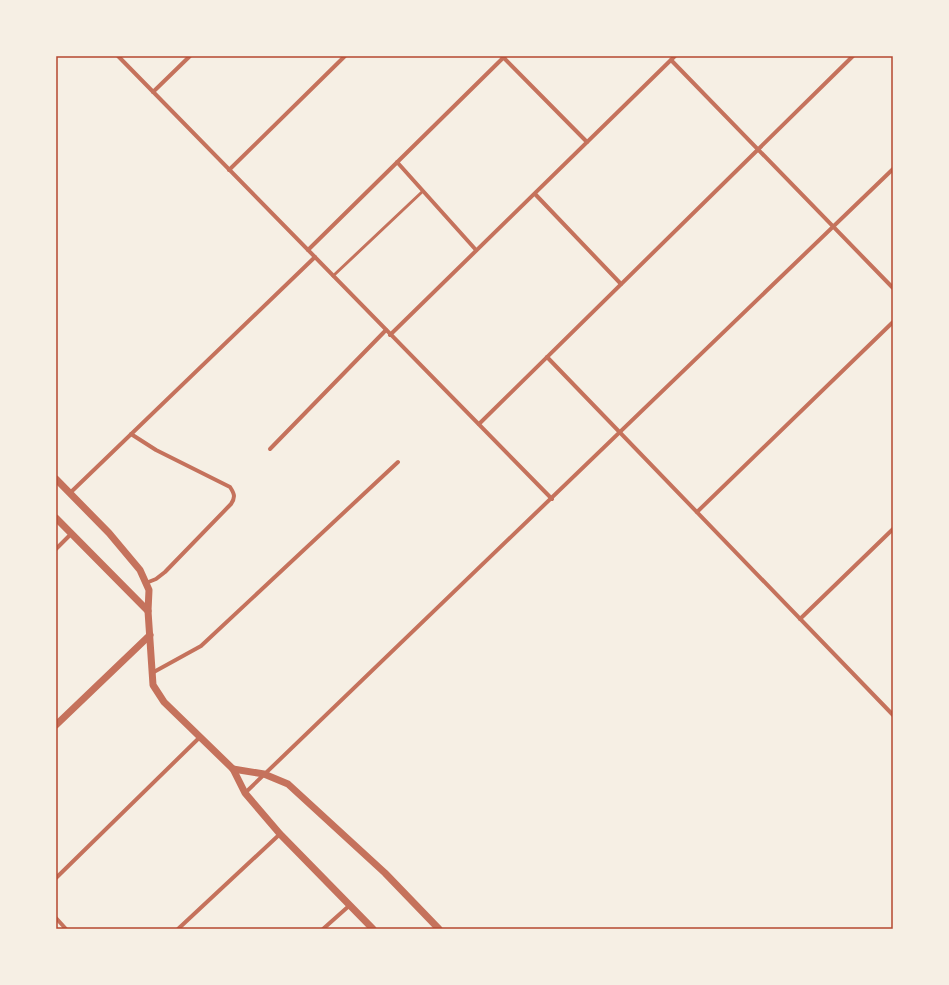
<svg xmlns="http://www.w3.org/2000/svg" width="949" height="985" font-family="'Space Grotesk',sans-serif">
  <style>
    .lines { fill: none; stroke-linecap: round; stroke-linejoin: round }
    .service { stroke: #c5725c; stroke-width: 3 }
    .minor { stroke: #c5725c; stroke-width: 4 }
    .tertiary { stroke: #c5725c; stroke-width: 7 }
    .neatline { fill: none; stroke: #b5482f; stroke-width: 1.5 }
  </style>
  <rect width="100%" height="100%" fill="#f6efe4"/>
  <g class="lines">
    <!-- service -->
    <path class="service" d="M333,276L423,191"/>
    <!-- minor -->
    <g class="minor">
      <path d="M118,56L552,499"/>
      <path d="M502,56L587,142"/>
      <path d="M671,60L893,288"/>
      <path d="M153,92L190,56"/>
      <path d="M397,162L476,250"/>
      <path d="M229,170L345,56"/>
      <path d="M535,194L621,284"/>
      <path d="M308,250L505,56"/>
      <path d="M390,335L675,56"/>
      <path d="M547,357L893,715"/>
      <path d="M479,424L853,56"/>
      <path d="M131,434L156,450L230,487C234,493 236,497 231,504L165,572L156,579L146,583"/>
      <path d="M270,449L386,330"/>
      <path d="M70,493L315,257"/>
      <path d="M697,512L893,322"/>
      <path d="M56,549L71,534"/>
      <path d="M800,619L893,529"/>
      <path d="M152,673L201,646L398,462"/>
      <path d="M245,793L893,169"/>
      <path d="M56,878L200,737"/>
      <path d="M56,918L66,929"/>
      <path d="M178,929L280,834"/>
      <path d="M323,929L350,905"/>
    </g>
    <!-- tertiary -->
    <g class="tertiary">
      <path d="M56,479L109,533L140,570L149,590L148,611L153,685L164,702L233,769L245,793L280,834L373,929"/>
      <path d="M56,518L148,611"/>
      <path d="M56,725L150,635"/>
      <path d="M233,769L264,774L288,784L385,873L439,929"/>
    </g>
  </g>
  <!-- border -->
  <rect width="949" height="985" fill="none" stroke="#f6efe4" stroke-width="114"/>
  <rect x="57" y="57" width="835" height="871" class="neatline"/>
</svg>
